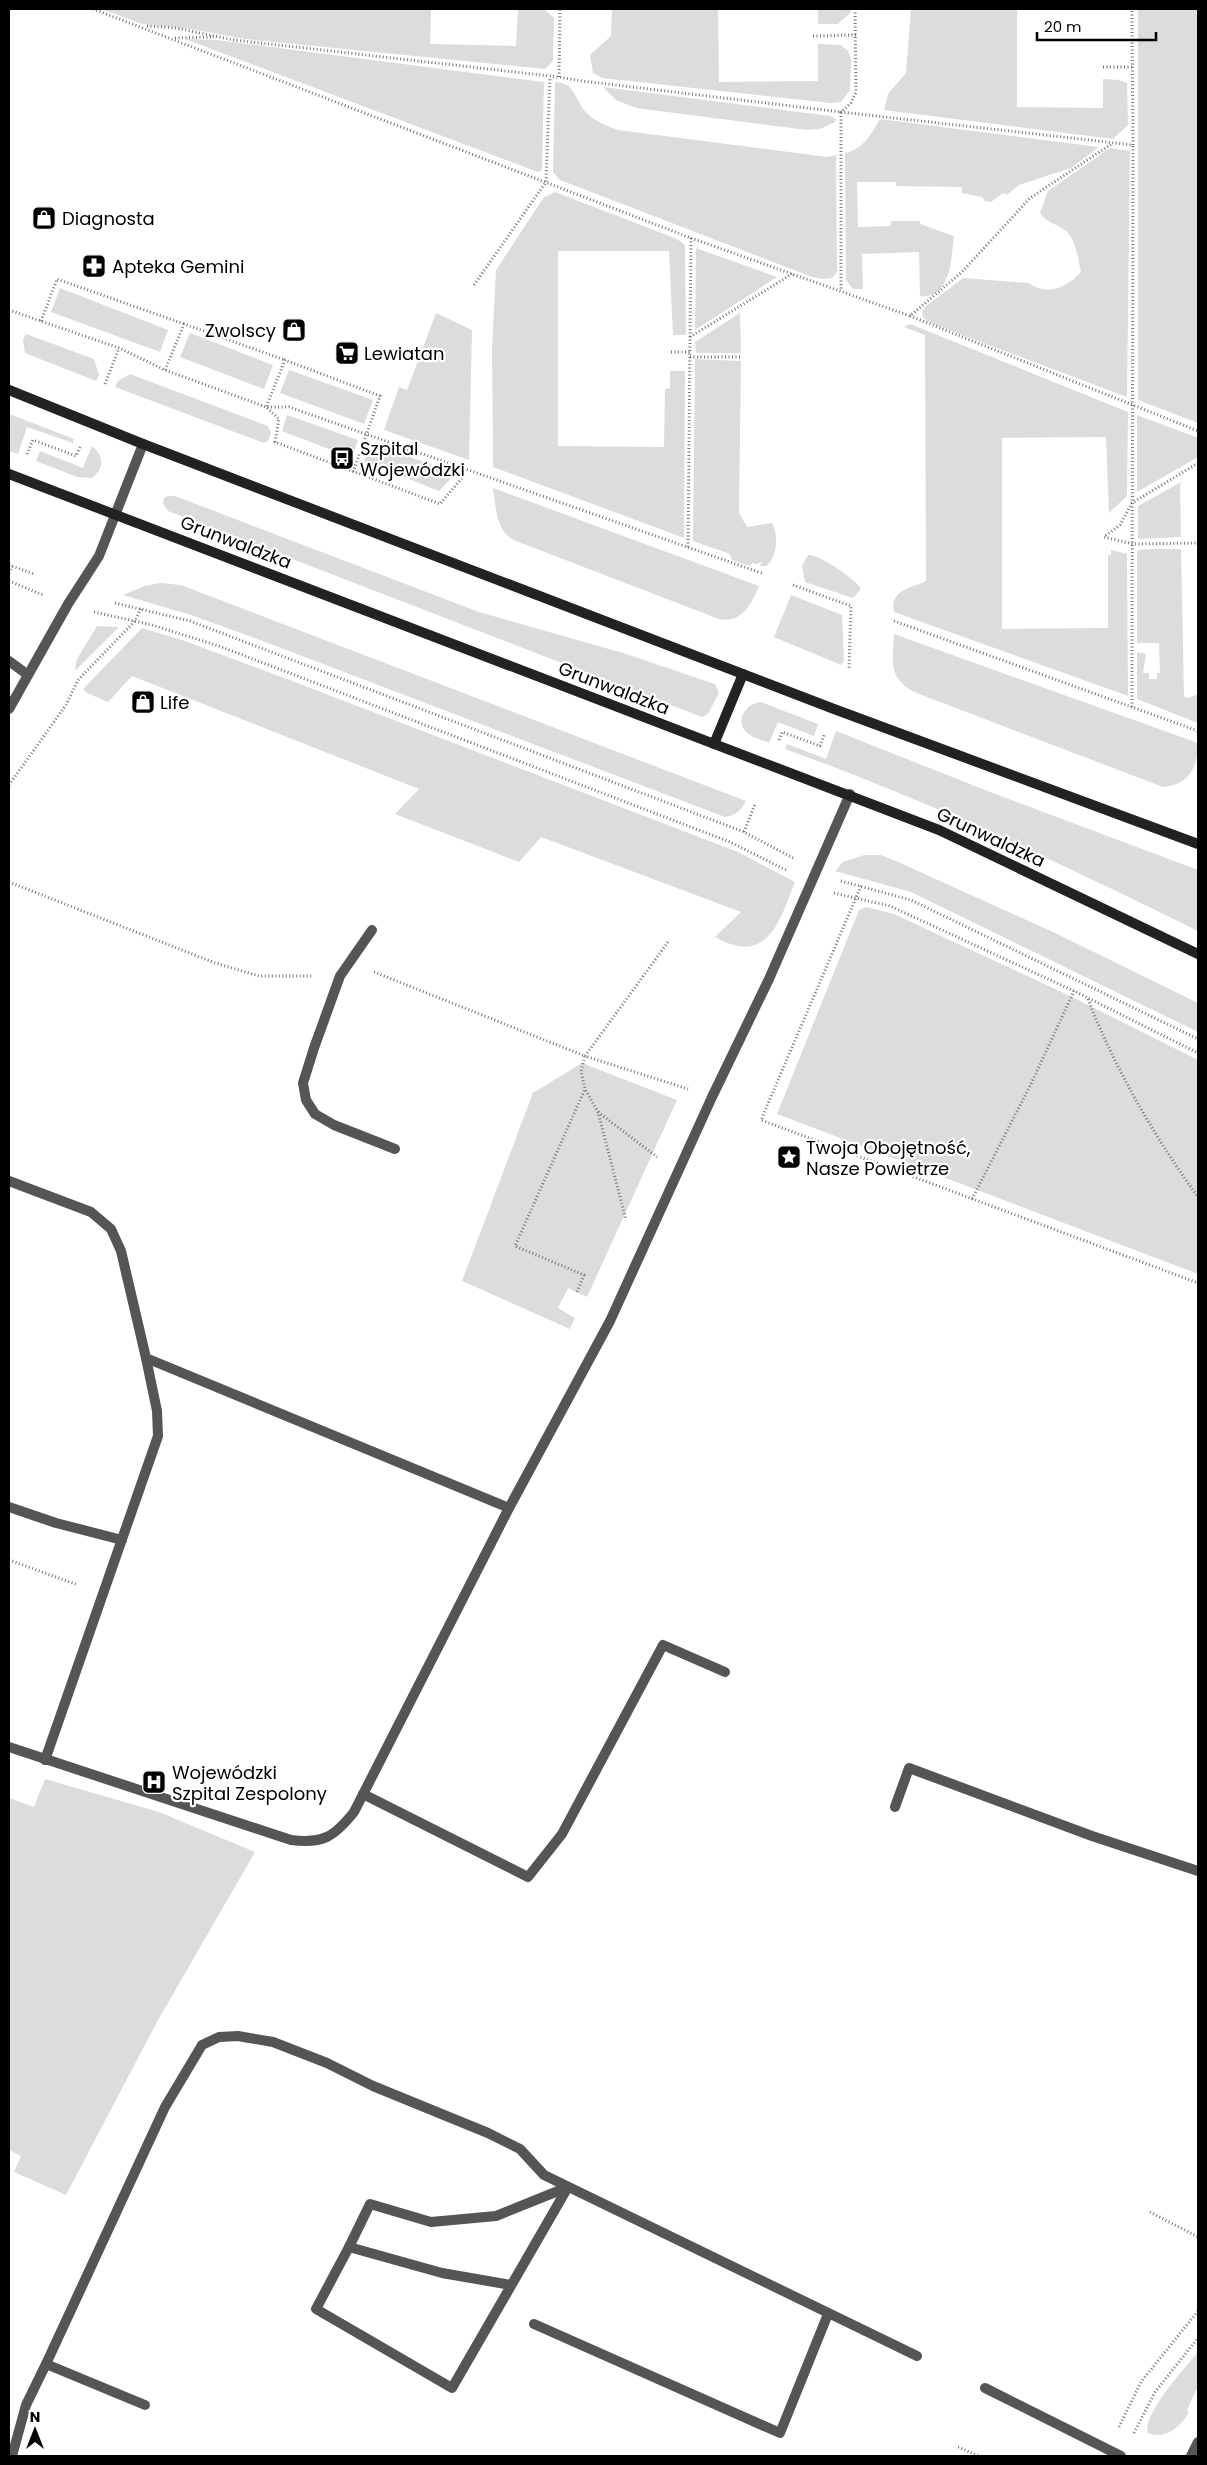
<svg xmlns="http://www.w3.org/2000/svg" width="1207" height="2465" font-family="Poppins,sans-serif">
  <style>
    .green { fill: #dcdcdc }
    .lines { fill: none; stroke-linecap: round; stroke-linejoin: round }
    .path { stroke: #777; stroke-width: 3; stroke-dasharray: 1 2.5; stroke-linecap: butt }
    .service { stroke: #555; stroke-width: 10 }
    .tertiary { stroke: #555; stroke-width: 10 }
    .secondary { stroke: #222; stroke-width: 10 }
    .labels { text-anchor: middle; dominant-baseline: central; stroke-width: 4.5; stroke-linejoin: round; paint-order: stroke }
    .poi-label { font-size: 18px; fill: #000; stroke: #fff; text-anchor: start }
    .street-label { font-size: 18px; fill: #000; stroke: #fff }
  </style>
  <rect width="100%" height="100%" fill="#fff"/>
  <!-- green -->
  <g class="green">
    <path d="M101,9H431L430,44L516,46L518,9H544L554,18L553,61L545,69L245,39L191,29L142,24Z"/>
    <path d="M612,9H718L719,82L818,81V44L841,45L848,51L851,59L850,90L841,102L830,103L602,78L593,73L590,55L611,36Z"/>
    <path d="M818,9H850L851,12L838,24H818Z"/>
    <path d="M911,9H1017V107L1103,108V79L1119,80L1127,83L1128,125L1113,139L884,110L888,94L906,73Z"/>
    <path d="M1138,9H1198V423L1138,400Z"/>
    <path d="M185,39L217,40L544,82L542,170L538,172Z"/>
    <path d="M555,82C576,82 575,102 587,113C596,122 607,126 618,130L827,157L836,155L837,272L832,278L824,279L812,277L560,180L553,172Z"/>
    <path d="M603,87L830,116L836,119L835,122L820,129L807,130L636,108L616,100Z"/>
    <path d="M880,119L1099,147L1071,168L1019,185L1007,195L1003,193L991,202L985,201L982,197L962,193V187L896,186V182H857L858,227L891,226V221H920V224L954,236C951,256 952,300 920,296L919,252L862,254L863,289H853L846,280L845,153C863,150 872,133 880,119Z"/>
    <path d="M1110,148L1130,151L1127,397L928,322L923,317L922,311L925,307L963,278L1029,283C1047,297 1067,287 1081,272C1078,260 1076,239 1066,231C1058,224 1046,223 1040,213L1048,191Z"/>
    <path d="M555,192L677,239L685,245L686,335H673L669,251H558V446L664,447L665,389L670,388V371H685L684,538L493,467L492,348L496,270L544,197Z"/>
    <path d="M696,248L777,277L695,330Z"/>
    <path d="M60,288L168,330L160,352L51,312Z"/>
    <path d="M436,313L472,330L469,460L384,430L399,387L407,390Z"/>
    <path d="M740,313L741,353H696L695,342Z"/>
    <path d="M910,324L1128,412L1127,496L1109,513L1106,437L1002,438V629L1108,628V555H1111V550L1127,554L1128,696L894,612C889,590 912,588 926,581L925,335L904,327Z"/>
    <path d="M190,333L273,365L264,389L180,357Z"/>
    <path d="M26,334L94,359L99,375L96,381L25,353L23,340Z"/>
    <path d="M695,359L741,361L739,513L747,527L772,523C779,535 777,556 767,566H759L762,563L761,562L757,564L752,563L750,566L732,560L730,554L693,541Z"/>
    <path d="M289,370L373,400L364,424L280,393Z"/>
    <path d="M130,374L268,426L271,433L268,441L264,443L115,387L118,381Z"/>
    <path d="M9,414L74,439L73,443L27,427L18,454L9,451Z"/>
    <path d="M287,415L358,440L352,458L282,431Z"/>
    <path d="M1137,415L1198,438V457L1137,492Z"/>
    <path d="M370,443L456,473L439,491L364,461Z"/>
    <path d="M92,446C104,456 105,468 92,478L77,477L36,461L40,451L83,468Z"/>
    <path d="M1183,481L1180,484L1181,537L1138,539V506Z"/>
    <path d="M493,488L759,586C752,603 742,624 719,619L516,541C495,532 496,506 493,488Z"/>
    <path d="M168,496H175L479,612L623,653L715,684L719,693L708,714L702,717L168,511L163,504L164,498Z"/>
    <path d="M1144,549H1181L1184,696L1188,698L1198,694V723L1137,699V652L1146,654L1143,673H1149V679H1157V673H1160L1159,643H1137V551Z"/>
    <path d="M808,555C819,554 857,580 861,589L853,598L805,582L802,566Z"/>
    <path d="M160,583L181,585L746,801C740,811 737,815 725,817L260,640L191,615L123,595L145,586Z"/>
    <path d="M791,595L842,615L844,661L841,665L774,637Z"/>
    <path d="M97,626L119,627L75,671L77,659Z"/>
    <path d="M142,628L182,640L292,681L738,852L795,882C780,920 768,967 715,937L741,912L541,837L519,862L395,814L419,789L132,676L108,702L87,693L83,689Z"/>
    <path d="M894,634L1198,743C1198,767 1189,785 1163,787L914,692C887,676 893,661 894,634Z"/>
    <path d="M761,702L818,724L814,736L778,722L769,743C763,740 755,739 750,735C733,724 744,703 761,702Z"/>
    <path d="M836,731L990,792L1198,870V931C1063,864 927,800 785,749L787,744L826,759Z"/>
    <path d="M864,855H881L898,862L1053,932L1198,1003V1032L911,892L835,871L843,862Z"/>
    <path d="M866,907L894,914L1070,996L1198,1060V1274L777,1114L859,910Z"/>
    <path d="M582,1063L677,1100L587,1297L568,1288L558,1308L575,1318L570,1329L462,1281L533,1093Z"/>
    <path d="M45,1779L159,1812L255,1852L158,2020L66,2195L14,2172L21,2156L9,2150V1798L34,1807Z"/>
    <path d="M1198,2352V2386L1187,2410L1189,2412C1181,2427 1165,2440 1148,2433C1142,2414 1186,2367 1198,2352Z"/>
  </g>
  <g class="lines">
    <!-- path -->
    <g class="path">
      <path d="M93,9L691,238L910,316L962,272L1030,198L1113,143"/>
      <path d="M855,9L856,92L851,103L841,112L1133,145L1132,9"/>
      <path d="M147,26L176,28L234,40L559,77L582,81L841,112V291"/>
      <path d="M813,36L856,35"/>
      <path d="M175,38L214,37"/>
      <path d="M1103,67H1132"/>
      <path d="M559,77L560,9"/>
      <path d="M474,285L546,182L550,77"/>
      <path d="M9,310L119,348L165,370L266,407H289L764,574"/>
      <path d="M910,316L1198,431"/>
      <path d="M41,321L57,279L184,324"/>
      <path d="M690,337L792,274"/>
      <path d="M671,352H690"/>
      <path d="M690,357H741"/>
      <path d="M165,370L184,324L285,360"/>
      <path d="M105,384L119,348"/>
      <path d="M27,454L33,440L76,456L80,447"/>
      <path d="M1198,463L1132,503L1120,525L1104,537L1133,544L1198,543"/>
      <path d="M353,472L380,396L285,360L266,407L279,419L275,442L440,504L462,478L465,468"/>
      <path d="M688,547L691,238"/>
      <path d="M9,565L34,574"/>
      <path d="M9,573L12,566"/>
      <path d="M9,581L43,595"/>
      <path d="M793,585L851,606L849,669"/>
      <path d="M115,603L190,621L744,832L795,859"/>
      <path d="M94,612L152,625L219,646L730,842L788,871"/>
      <path d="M894,621L1198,731"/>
      <path d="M1132,707L1133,145"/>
      <path d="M779,740L782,732L820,746L825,733"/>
      <path d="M9,785L66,705L78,680L135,621L141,608"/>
      <path d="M744,832L755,804"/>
      <path d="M841,881L911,900L1198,1039"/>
      <path d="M9,882L215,963L259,976H312"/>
      <path d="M861,886L761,1120L1198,1283"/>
      <path d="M834,893L890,906L1074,991L1198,1053"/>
      <path d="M668,942L585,1056L688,1089"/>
      <path d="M374,972L585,1056L581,1071L585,1089L598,1112L626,1220"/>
      <path d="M1088,999C1115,1069 1154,1136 1198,1197"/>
      <path d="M598,1112L657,1157"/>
      <path d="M972,1199L1031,1084L1074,991"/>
      <path d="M577,1292L584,1275L515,1246L585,1089"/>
      <path d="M9,1560L78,1585"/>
      <path d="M1150,2212L1198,2237"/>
      <path d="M1119,2427L1141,2382L1198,2311"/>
      <path d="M1134,2433L1155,2392L1198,2338"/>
      <path d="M958,2447L979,2456"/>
    </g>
    <!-- service -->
    <g class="service">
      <path d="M9,661L28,675"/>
      <path d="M9,709L68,604L99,556L143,444"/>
      <path d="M372,930L340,976L314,1048L303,1083L306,1100L315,1114L334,1125L395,1149"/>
      <path d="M9,1181L91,1212L111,1229L121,1251L146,1358L509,1508"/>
      <path d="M9,1507L56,1523L122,1540"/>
      <path d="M9,1747L291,1840C323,1844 334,1837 354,1812L509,1508L610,1321L712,1097L769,979L850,794"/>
      <path d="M45,1760L158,1436L157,1411L146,1358"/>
      <path d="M363,1794L528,1877L562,1834L663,1645L725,1672"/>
      <path d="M895,1807L909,1768L1092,1836L1198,1871"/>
      <path d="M349,2247L370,2204L431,2222L496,2216L568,2187"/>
      <path d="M511,2285L442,2273L349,2247L316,2309L452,2388L568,2187"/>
      <path d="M534,2324L780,2433L828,2314"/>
      <path d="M46,2364L165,2107L202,2045L219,2037L238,2036L273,2042L327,2063L373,2086L488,2133L520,2149L544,2175L917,2356"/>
      <path d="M985,2388L1121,2456"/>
      <path d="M12,2456L26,2405L46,2364L145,2405"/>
    </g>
    <!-- tertiary -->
    <path class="tertiary" d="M1191,2456L1198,2442"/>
    <!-- secondary -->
    <g class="secondary">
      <path d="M9,390L143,444L834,709L1198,844"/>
      <path d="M9,474L939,830L1198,954"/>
      <path d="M714,744L743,674"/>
    </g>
  </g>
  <!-- icons -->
  <defs>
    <g id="shop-square" transform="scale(1.25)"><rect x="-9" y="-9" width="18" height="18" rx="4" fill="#000" stroke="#fff"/><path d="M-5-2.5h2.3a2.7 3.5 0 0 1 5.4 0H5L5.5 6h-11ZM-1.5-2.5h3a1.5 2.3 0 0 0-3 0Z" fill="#fff"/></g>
    <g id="pharmacy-square" transform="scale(1.25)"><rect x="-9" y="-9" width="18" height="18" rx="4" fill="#000" stroke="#fff"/><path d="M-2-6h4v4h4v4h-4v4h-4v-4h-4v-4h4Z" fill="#fff"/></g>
    <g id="supermarket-square" transform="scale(1.25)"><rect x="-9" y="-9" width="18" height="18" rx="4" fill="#000" stroke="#fff"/><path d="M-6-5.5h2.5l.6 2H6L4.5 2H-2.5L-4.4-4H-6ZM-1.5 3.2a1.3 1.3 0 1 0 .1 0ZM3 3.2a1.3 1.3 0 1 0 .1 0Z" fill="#fff"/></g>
    <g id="bus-square" transform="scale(1.25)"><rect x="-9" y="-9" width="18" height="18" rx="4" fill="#000" stroke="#fff"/><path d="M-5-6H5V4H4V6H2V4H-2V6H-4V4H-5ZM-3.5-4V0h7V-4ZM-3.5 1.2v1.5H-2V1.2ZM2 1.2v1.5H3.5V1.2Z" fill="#fff"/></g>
    <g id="sight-square" transform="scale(1.25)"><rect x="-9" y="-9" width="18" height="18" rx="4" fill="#000" stroke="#fff"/><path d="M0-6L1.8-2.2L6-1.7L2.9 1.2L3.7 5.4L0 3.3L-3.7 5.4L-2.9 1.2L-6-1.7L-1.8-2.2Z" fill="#fff"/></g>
    <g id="hospital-square" transform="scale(1.25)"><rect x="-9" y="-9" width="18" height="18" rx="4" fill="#000" stroke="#fff"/><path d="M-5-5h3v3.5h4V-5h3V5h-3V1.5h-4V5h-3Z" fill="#fff"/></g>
  </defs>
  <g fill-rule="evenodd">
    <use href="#shop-square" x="44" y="218"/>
    <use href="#pharmacy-square" x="94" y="266"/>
    <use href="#shop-square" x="294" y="330"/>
    <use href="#supermarket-square" x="347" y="353"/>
    <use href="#bus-square" x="342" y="458"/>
    <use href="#shop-square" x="143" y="702"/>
    <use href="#sight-square" x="789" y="1157"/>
    <use href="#hospital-square" x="154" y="1782"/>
  </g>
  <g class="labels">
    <!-- poi labels -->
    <g class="poi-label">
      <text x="62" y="218">Diagnosta</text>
      <text x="112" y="266">Apteka Gemini</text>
      <text x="276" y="330" text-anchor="end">Zwolscy</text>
      <text x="364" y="353">Lewiatan</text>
      <text x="360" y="448">Szpital<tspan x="360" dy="21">Wojewódzki</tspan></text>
      <text x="160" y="702">Life</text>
      <text x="806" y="1147">Twoja Obojętność,<tspan x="806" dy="21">Nasze Powietrze</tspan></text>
      <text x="172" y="1772">Wojewódzki<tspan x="172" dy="21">Szpital Zespolony</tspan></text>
    </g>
    <!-- street labels -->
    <g class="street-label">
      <text transform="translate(236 542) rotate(21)">Grunwaldzka</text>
      <text transform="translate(614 688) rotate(21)">Grunwaldzka</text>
      <text transform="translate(991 837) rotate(25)">Grunwaldzka</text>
    </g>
  </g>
  <!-- border -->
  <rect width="1207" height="2465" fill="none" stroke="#000000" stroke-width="20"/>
  <!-- north arrow -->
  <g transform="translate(35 2430)" stroke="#ffffff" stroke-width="4" paint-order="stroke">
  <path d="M0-4L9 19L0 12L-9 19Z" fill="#000000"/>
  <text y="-8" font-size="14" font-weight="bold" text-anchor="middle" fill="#000000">N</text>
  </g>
  <!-- scale -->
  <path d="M1037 32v8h119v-8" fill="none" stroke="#000000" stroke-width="2.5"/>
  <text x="1044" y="32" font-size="15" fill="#000000" stroke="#ffffff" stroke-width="4" paint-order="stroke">20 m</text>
</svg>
